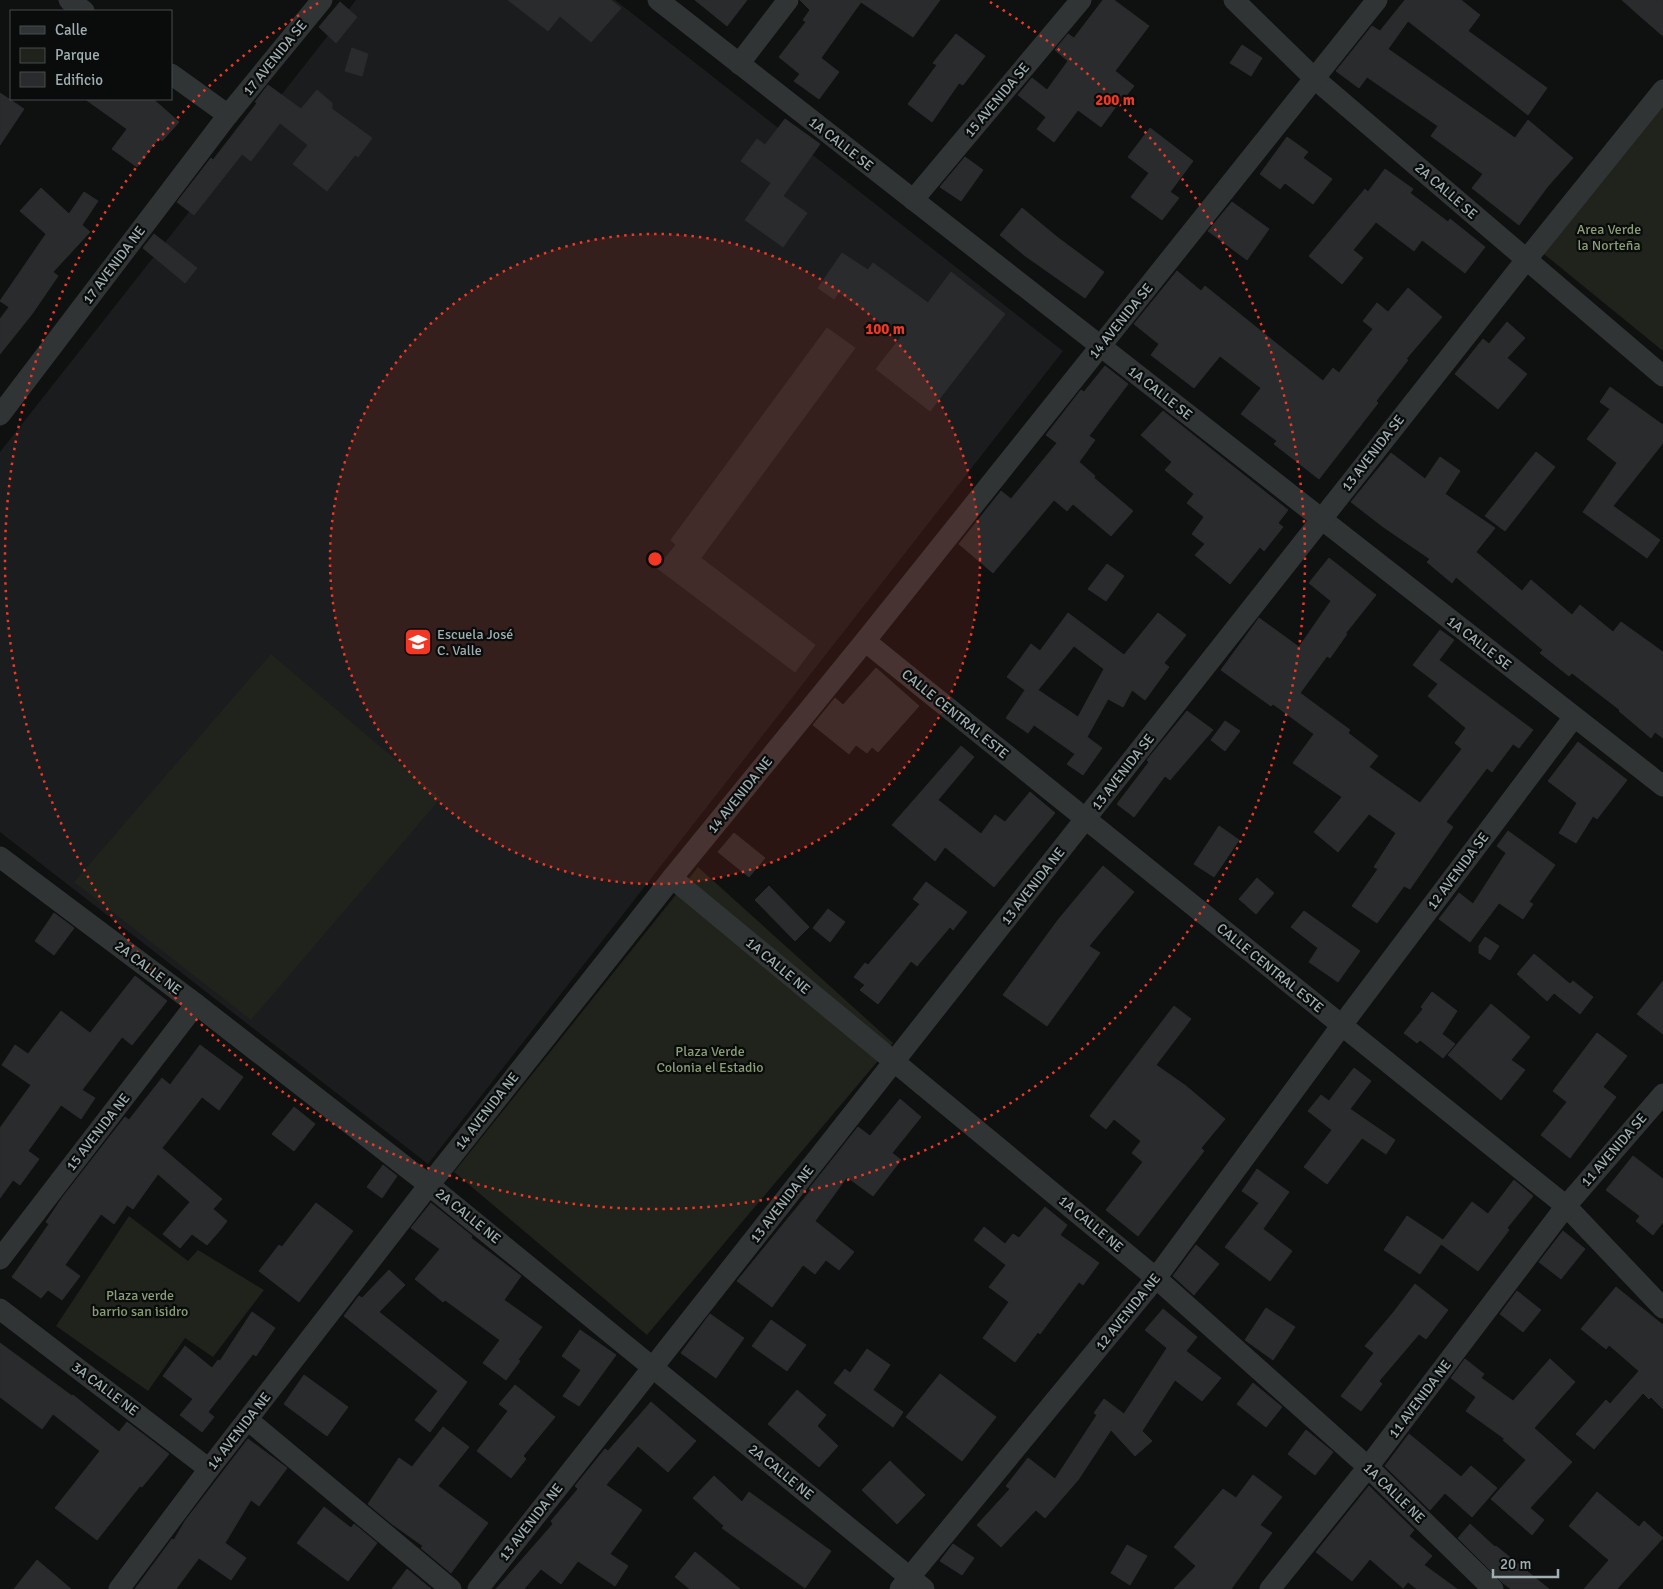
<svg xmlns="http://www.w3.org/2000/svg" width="1663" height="1589" font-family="Signika,sans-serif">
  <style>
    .built { fill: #1b1c1d }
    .green { fill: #1f231b }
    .building { fill: #2a2b2c; stroke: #292b2c; fill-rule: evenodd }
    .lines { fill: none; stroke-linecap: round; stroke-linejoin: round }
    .minor { stroke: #303435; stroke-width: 21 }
    .ring { fill: none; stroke: #f23725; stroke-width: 2.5; stroke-dasharray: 2.5 5 }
    .labels { text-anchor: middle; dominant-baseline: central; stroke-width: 4.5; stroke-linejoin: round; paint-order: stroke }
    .street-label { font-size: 14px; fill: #a0afb1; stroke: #0a0b0b }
    .park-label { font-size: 14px; fill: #8a9d76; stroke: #0a0b0b }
    .poi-label { font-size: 14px; fill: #a0afb1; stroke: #0a0b0b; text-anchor: start }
    .centre { fill: #f23725; stroke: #0a0b0b; stroke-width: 2.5 }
    .ring-label { font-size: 15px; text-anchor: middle; font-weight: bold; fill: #f23725; stroke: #0a0b0b; stroke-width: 4.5; stroke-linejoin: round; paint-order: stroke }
  </style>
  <rect width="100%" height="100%" fill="#0f1010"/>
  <!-- built -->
  <path class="built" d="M356,0H615L1063,351L428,1164L0,832V452Z"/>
  <!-- green -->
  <g class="green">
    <path d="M1663,85V351L1533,245Z"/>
    <path d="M271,654L441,798L251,1020L74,882Z"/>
    <path d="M698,867L893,1043L647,1335L454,1172Z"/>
    <path d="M129,1216L188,1261L198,1250L264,1290L213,1357L185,1338L148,1391L56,1326Z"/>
  </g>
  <!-- building -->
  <g class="building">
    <path d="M508,0H611L621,8L591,42L560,16L548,31Z"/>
    <path d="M695,0H747L727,26Z"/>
    <path d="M800,0H940L913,37L861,2L821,58L839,72L819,99L794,81L800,74L779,57L806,22L803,20L810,10Z"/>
    <path d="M1103,0H1114L1149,26L1115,71L1134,86L1121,102L1120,101L1101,127L1078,110L1054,142L1037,129L1046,117L1018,95L1032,78L1047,90L1068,61L1055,50L1068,34L1074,38Z"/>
    <path d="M1405,0H1461L1480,15L1468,31L1547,88L1528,115L1408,21L1388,49L1515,138L1528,120L1573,158L1548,186L1519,225L1472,188L1483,174L1431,136L1438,126L1367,77L1359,88L1336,71L1372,26L1380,31Z"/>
    <path d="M1622,0H1663V36L1641,17Z"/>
    <path d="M340,2L357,17L336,43L319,27Z"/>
    <path d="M956,34L985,56L963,85L959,83L932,122L908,104L937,65L933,63Z"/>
    <path d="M1242,45L1262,58L1251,76L1230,63Z"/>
    <path d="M352,48L368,54L362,76L345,71Z"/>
    <path d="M268,85L301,109L317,90L332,103V109L372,138L358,157L355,155L327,191L293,164L308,145L280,123L251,161L242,154L194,215L177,202L211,158L213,160L257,103L255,102Z"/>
    <path d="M0,93L24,109L0,145Z"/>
    <path d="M85,99H153L179,122L162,141L159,138L137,167L112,149L127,129Z"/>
    <path d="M785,119L820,144L783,196L807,213L783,247L745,220L771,183L741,161L757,139L765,145Z"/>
    <path d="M1150,128L1193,161L1170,192L1179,198L1162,220L1131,197L1149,173L1128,157Z"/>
    <path d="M1287,137L1308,152L1303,158L1332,179L1313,204L1285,183L1280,189L1260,174Z"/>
    <path d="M965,157L983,170L961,201L940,187Z"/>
    <path d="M1385,169L1413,189L1410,193L1448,222L1450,219L1485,247L1465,273L1422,240L1414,251L1376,222L1353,250L1363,258L1342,284L1309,256L1365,189L1368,192Z"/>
    <path d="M41,188L69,214L84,192L98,201L82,225L90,232L53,272L58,276L32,314L0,354V319L9,307L0,301L46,234L20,211Z"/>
    <path d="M1232,202L1269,229L1247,260L1208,231Z"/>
    <path d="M1022,208L1057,237L1104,272L1085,298L1024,255L1000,235Z"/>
    <path d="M154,234L197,268L185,283L143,248Z"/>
    <path d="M842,253L868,270L873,263L928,303L951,272L1005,314L930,411L876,369L901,337L839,292L834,299L818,288Z"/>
    <path d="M1177,271L1201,291L1205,286L1323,381L1333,368L1339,373L1373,329L1363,321L1377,303L1388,312L1408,288L1442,317L1406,359L1408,360L1376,401L1378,403L1319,479L1274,444L1277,441L1241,414L1261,388L1220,356L1194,388L1151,355L1159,344L1134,324Z"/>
    <path d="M1507,322L1525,338L1507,358L1527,374L1498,409L1455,374L1483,339L1489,344Z"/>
    <path d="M827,328L855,348L701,558L815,645L795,672L657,568L676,545L671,540Z"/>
    <path d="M1105,366L1128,384L1089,436L1095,440L1079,462L1095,476L1094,478L1133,511L1111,536L1073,504L1067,511L1054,500L993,573L959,544L1001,491L1011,499L1057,443L1046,435L1081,390L1084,392Z"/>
    <path d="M1610,387L1663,425V443L1613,506L1660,540L1647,558L1583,512L1617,463L1587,439L1610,409L1600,402Z"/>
    <path d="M1163,411L1288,510L1278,523L1283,527L1264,551L1260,547L1230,584L1195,555L1205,544L1192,534L1204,517L1187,503L1194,494L1165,470L1172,462L1141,435Z"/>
    <path d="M1536,452L1555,467L1505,531L1485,516Z"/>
    <path d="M1391,453L1425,479L1440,457L1460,471L1445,494L1495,528L1476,552L1522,591L1531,580L1572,615L1580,605L1613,632L1621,622L1663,652V738L1655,732L1651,738L1619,711L1620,710L1572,673L1569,676L1540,653L1543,650L1456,577L1452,583L1427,562L1430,559L1382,526L1351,502Z"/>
    <path d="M1329,558L1376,595L1345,634H1347L1330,658L1327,656L1300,693L1350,730L1348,733L1378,756L1369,767L1420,803L1462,749L1455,743L1466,728L1428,696L1438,684L1413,665L1440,630L1454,640L1439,660L1533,730L1519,748L1513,744L1492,772L1487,768L1446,822L1453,827L1410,889L1404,886L1377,923L1352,906L1378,869L1374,867L1396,833L1369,814L1338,852L1314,832L1342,797L1293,763L1314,734L1273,704L1271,706L1221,670L1259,618L1299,647L1331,601L1309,583Z"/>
    <path d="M1107,564L1124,576L1106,601L1088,589Z"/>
    <path d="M1068,613L1124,655L1158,613L1186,635L1164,663L1169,667L1145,700L1132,690L1123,707L1108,699L1087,737L1102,748L1083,775L1067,764L1075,754L1034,725L1028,733L1006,718L1025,690L1007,677L1031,644L1040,651ZM1074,646L1104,669L1078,717L1038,690Z"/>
    <path d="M876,668L919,706L878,752L872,747L867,753L856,745L849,754L813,725L835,698L843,705Z"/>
    <path d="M1187,711L1213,730L1170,780L1165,776L1134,817L1117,804L1149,762L1147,760Z"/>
    <path d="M1225,721L1240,731L1225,751L1211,740Z"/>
    <path d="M1578,742L1627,780L1597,819L1593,816L1576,843L1559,833L1577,803L1548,781Z"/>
    <path d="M961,746L974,757L938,800L981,834L995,815L1005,822L1030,792L1055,813L994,887L945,847L935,861L892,825Z"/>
    <path d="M1219,826L1239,840L1214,877L1194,864Z"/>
    <path d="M1508,831L1555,865L1529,902L1533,904L1523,919L1499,903L1470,942L1439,919L1459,893L1473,904L1506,853L1497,846Z"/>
    <path d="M734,833L765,858L749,877L718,852Z"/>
    <path d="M1103,866L1134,892L1089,946L1100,953L1047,1026L1003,995L1058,920Z"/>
    <path d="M1257,878L1274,893L1256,914L1239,899Z"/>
    <path d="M926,882L967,912L953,930L950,927L917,966L911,961L878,1004L860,990L865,985L854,977L865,963L868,965L920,904L913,899Z"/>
    <path d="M769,886L809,927L795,941L755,900Z"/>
    <path d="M828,909L845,922L830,942L813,928Z"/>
    <path d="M1304,911L1360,951L1338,982L1309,962L1318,948L1291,927Z"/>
    <path d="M54,913L74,928L54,955L35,941Z"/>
    <path d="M1485,937L1499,946L1490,960L1479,953V946Z"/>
    <path d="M1534,954L1570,984L1573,981L1593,997L1580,1014L1554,993L1547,1001L1517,974Z"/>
    <path d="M135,976L167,1001L132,1045L122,1037L82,1090L95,1098L81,1119L61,1105L28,1151L39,1159L20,1185L13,1180L0,1198V1128L31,1085L2,1065L15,1045L28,1054L61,1011L90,1033Z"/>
    <path d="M1663,981V1034L1637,1014Z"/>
    <path d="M1432,992L1457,1011L1442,1034L1455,1044L1443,1058L1420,1040L1417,1043L1404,1033L1423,1009L1421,1007Z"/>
    <path d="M1491,1004L1530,1037L1511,1060L1525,1070L1501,1100L1448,1055Z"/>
    <path d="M1174,1006L1191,1019L1156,1065L1186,1086L1225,1119L1201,1148L1204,1151L1138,1236L1106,1210L1143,1162L1132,1153L1141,1141L1114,1119L1106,1129L1090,1116Z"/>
    <path d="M1597,1033L1627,1056L1603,1087L1616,1097L1570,1158L1541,1135L1567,1102L1553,1091Z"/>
    <path d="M200,1045L243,1077L219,1110L202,1097L162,1148L222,1199L213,1209L227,1221L221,1229L207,1245L192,1234L180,1248L163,1234L190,1202L158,1174L133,1209L127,1205L114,1224L101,1214L65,1265L80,1276L62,1300L48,1290L41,1298L12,1277L49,1224L46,1222L62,1198L125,1117L129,1120L162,1078L170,1085Z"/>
    <path d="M1354,1068L1371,1081L1350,1109L1395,1140L1386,1154L1362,1138L1327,1184L1304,1167L1332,1130L1308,1111L1321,1095L1329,1101Z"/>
    <path d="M900,1099L921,1117L892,1153L901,1160L873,1196L847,1177L815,1221L854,1252L839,1270L826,1260L815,1274L803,1265L772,1307L737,1281L811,1190L809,1189L858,1127L870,1136Z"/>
    <path d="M294,1107L315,1124L294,1151L272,1134Z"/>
    <path d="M1633,1156L1663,1179V1222L1653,1235L1636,1221L1640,1216L1606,1190Z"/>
    <path d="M383,1165L397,1176L382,1198L367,1187Z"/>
    <path d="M1257,1169L1289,1192L1263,1229L1292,1251L1270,1281L1225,1247L1259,1203L1242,1191Z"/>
    <path d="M1514,1180L1533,1196L1507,1228L1509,1230L1478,1271L1441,1244L1420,1274L1384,1250L1407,1216L1443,1240L1472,1202L1488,1214Z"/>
    <path d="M316,1203L353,1231L299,1302L259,1271L279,1245L282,1247Z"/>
    <path d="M431,1203L472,1236L471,1238L521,1276L504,1300L542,1327L518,1360L520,1361L506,1380L483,1363L500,1340L445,1300L443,1302L415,1279L440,1249L411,1228Z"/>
    <path d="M1045,1207L1067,1225L1060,1235L1099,1263L1083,1285L1079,1282L1040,1334L1038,1332L1015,1362L983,1338L1009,1302L989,1287L1006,1265L974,1240L984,1227L1005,1244L1013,1234L1019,1238Z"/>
    <path d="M1563,1231L1585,1249L1561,1279L1539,1262Z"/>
    <path d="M1196,1245L1219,1264L1194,1295L1173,1276Z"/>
    <path d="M389,1270L405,1285L379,1312L467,1382L430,1432L415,1420L438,1391L344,1316L359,1296L362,1298Z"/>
    <path d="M1415,1284L1448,1310L1426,1339L1419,1334L1379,1381L1382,1384L1361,1411L1341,1396L1374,1353L1365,1346L1393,1313Z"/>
    <path d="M1616,1287L1663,1325V1409L1651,1397L1649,1399L1643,1393L1594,1449L1576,1434L1606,1400L1610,1404L1639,1371L1609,1345L1606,1349L1581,1329Z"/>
    <path d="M1517,1291L1541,1310L1523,1332L1500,1314Z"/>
    <path d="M1266,1308L1295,1327L1273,1360L1245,1340Z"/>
    <path d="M1163,1309L1197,1337L1186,1351L1221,1378L1202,1401L1175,1380L1142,1431L1152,1441L1135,1456L1111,1430L1078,1480L1045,1518L1036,1510L1001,1547L977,1525L1010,1489L1006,1486L1028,1458L1055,1479L1097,1415L1094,1413L1104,1399L1124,1414L1167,1348L1145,1330Z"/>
    <path d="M252,1312L275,1328L256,1356L253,1354L208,1412L214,1417L202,1432L180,1415L193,1399L163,1376L185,1346L212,1368L218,1360L220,1361Z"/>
    <path d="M710,1314L744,1338L716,1378L681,1353Z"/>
    <path d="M771,1320L806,1345L787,1371L752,1346Z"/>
    <path d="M580,1330L616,1355L579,1406L563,1396L581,1370L562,1356Z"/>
    <path d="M0,1343L72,1396L73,1395L119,1432L127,1422L169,1454L142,1487L140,1486L97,1540L55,1508L100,1451L53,1414L42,1429L0,1397Z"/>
    <path d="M867,1349L890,1365L873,1390L903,1412L893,1427L834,1383L845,1369L850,1373Z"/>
    <path d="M1465,1359L1484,1374L1481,1378L1513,1401L1550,1359L1575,1382L1534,1428L1572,1462L1530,1508L1544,1520L1532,1535L1491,1499L1526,1460L1503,1440L1505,1439L1466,1411L1476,1397L1451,1378Z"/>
    <path d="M940,1374L996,1417L962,1461L906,1417Z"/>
    <path d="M304,1375L348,1407L327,1436L284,1404Z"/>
    <path d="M1253,1383L1282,1407L1266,1427L1237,1404Z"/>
    <path d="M515,1385L555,1417L523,1456L526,1459L511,1478L477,1451L508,1411L499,1404Z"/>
    <path d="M797,1390L826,1415L817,1426L838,1446L819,1467L768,1424Z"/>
    <path d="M651,1402L696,1441L668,1472L638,1446L606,1485L642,1510L610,1554L628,1566L615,1586L578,1561L561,1584L541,1569L524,1589H496L553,1524L551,1521L578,1489L575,1486L605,1449L608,1451Z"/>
    <path d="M443,1427L469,1447L438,1486L488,1523L451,1573L421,1548L423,1546L392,1524L368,1504L399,1458L412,1467Z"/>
    <path d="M1306,1430L1333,1452L1315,1475L1288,1454Z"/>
    <path d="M1409,1434L1461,1477L1471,1466L1497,1488L1472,1517L1445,1493L1430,1510L1385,1466Z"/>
    <path d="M248,1439L287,1468L259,1506L251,1500L225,1543L246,1558L231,1580L199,1558L176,1589H135L172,1539L174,1540L185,1521Z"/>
    <path d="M890,1461L925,1495L897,1524L862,1490Z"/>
    <path d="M1253,1475L1282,1497L1260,1525L1272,1533L1231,1589H1174L1196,1566L1174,1547L1223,1489L1236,1498Z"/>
    <path d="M714,1476L742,1502L749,1492L831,1551L805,1588L722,1528L724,1526L693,1498Z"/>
    <path d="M1369,1486L1414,1530L1409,1536L1432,1556L1424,1565L1457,1589H1417L1408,1582L1403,1588L1370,1559L1352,1581L1316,1552Z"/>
    <path d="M1597,1492L1639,1527L1644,1521L1663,1538L1617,1589H1584L1609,1560L1569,1526Z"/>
    <path d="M324,1507L351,1528L354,1524L377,1543L348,1581L297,1543Z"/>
    <path d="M1470,1524L1495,1547L1496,1546L1549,1589H1511L1503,1583L1458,1538Z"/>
    <path d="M953,1544L974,1558L962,1575L940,1561Z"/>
    <path d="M1127,1545L1147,1556L1130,1585L1111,1573Z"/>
    <path d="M695,1552L740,1589H690L675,1577Z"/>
    <path d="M37,1560L71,1589H14Z"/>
    <path d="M407,1569L431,1589H392Z"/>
  </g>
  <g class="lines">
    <!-- minor -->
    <g class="minor">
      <path d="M69,0L84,11"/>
      <path d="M658,0L1663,786"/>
      <path d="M1234,0L1315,79L1663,376"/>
      <path d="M739,64L788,0"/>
      <path d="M171,74L228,115"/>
      <path d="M913,200L1081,0"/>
      <path d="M0,415L228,115L322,0"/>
      <path d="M865,641L1566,1206L1663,1308"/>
      <path d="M0,857L196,1004L429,1185L924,1589"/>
      <path d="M672,878L1156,1278L1368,1467L1493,1589"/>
      <path d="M0,1259L196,1004"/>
      <path d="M0,1309L209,1469"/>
      <path d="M248,1420L451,1589"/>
      <path d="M119,1589L209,1469L429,1185L672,878L865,641L1377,0"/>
      <path d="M478,1589L1526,260L1663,90"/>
      <path d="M900,1589L1156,1278L1342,1025L1574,717"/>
      <path d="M1270,1589L1368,1467L1566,1206L1663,1094"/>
    </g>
  </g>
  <!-- distance rings -->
  <circle cx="655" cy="559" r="325" fill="#f23725" fill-opacity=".12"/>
  <g class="ring">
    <circle cx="655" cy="559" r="325"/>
    <path d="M990 2A650 650 0 1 1 320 2"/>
  </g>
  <!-- icons -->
  <defs>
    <g id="school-square" transform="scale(1.4375)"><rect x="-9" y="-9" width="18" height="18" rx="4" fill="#f23725" stroke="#0a0b0b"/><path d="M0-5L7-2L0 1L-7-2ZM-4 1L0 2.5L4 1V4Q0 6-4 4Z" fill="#fff"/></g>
  </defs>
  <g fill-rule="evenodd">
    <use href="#school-square" x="418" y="642"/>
  </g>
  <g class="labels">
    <!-- street labels -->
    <g class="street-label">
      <text transform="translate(275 58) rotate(-51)">17 AVENIDA SE</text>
      <text transform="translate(997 100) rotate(-50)">15 AVENIDA SE</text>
      <text transform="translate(841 144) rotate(38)">1A CALLE SE</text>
      <text transform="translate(1446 191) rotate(41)">2A CALLE SE</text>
      <text transform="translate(114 265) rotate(-53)">17 AVENIDA NE</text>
      <text transform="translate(1121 321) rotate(-51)">14 AVENIDA SE</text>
      <text transform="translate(1160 393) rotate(38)">1A CALLE SE</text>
      <text transform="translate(1373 453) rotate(-52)">13 AVENIDA SE</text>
      <text transform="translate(1479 643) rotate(38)">1A CALLE SE</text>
      <text transform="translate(955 714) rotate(39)">CALLE CENTRAL ESTE</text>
      <text transform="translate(1123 772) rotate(-52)">13 AVENIDA SE</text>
      <text transform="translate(740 795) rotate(-51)">14 AVENIDA NE</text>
      <text transform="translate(1458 871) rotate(-53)">12 AVENIDA SE</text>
      <text transform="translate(1033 886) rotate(-52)">13 AVENIDA NE</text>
      <text transform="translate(778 966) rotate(40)">1A CALLE NE</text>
      <text transform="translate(148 968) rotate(37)">2A CALLE NE</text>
      <text transform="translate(1270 968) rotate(39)">CALLE CENTRAL ESTE</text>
      <text transform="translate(487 1111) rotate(-52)">14 AVENIDA NE</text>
      <text transform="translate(98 1132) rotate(-52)">15 AVENIDA NE</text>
      <text transform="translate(1614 1150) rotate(-49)">11 AVENIDA SE</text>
      <text transform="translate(782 1204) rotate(-52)">13 AVENIDA NE</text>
      <text transform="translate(468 1216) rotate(39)">2A CALLE NE</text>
      <text transform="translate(1091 1224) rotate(40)">1A CALLE NE</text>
      <text transform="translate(1128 1312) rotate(-51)">12 AVENIDA NE</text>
      <text transform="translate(105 1389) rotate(37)">3A CALLE NE</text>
      <text transform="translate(1420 1399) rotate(-53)">11 AVENIDA NE</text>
      <text transform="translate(239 1431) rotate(-52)">14 AVENIDA NE</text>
      <text transform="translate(781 1472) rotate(39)">2A CALLE NE</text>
      <text transform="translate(1394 1493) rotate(44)">1A CALLE NE</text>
      <text transform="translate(531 1522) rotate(-52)">13 AVENIDA NE</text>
    </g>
    <!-- park labels -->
    <g class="park-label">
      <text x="1609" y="229">Area Verde<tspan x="1609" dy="16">la Norteña</tspan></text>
      <text x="710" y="1051">Plaza Verde<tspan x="710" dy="16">Colonia el Estadio</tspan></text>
      <text x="140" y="1295">Plaza verde<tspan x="140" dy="16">barrio san isidro</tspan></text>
    </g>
    <!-- poi labels -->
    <g class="poi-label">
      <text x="437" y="634">Escuela José<tspan x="437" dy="16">C. Valle</tspan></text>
    </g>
  </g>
  <circle cx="655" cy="559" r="8" class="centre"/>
  <g class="ring-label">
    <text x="1115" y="105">200 m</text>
    <text x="885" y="334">100 m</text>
  </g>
  <!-- legend -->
  <rect x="10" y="10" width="162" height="90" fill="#0a0b0b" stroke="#464d4d"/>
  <rect x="20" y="26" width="25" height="8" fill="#303435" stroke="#464d4d"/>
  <text x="55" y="35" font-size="15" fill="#a0afb1">Calle</text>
  <rect x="20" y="48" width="25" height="15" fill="#1f231b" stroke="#464d4d"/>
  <text x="55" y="60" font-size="15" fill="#a0afb1">Parque</text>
  <rect x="20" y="72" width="25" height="15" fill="#2a2b2c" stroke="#464d4d"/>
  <text x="55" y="85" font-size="15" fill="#a0afb1">Edificio</text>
  <!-- scale -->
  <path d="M1493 1569v8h65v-8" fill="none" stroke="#a0afb1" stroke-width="2.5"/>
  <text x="1500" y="1569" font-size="15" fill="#a0afb1" stroke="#0a0b0b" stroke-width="4" paint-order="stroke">20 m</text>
</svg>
